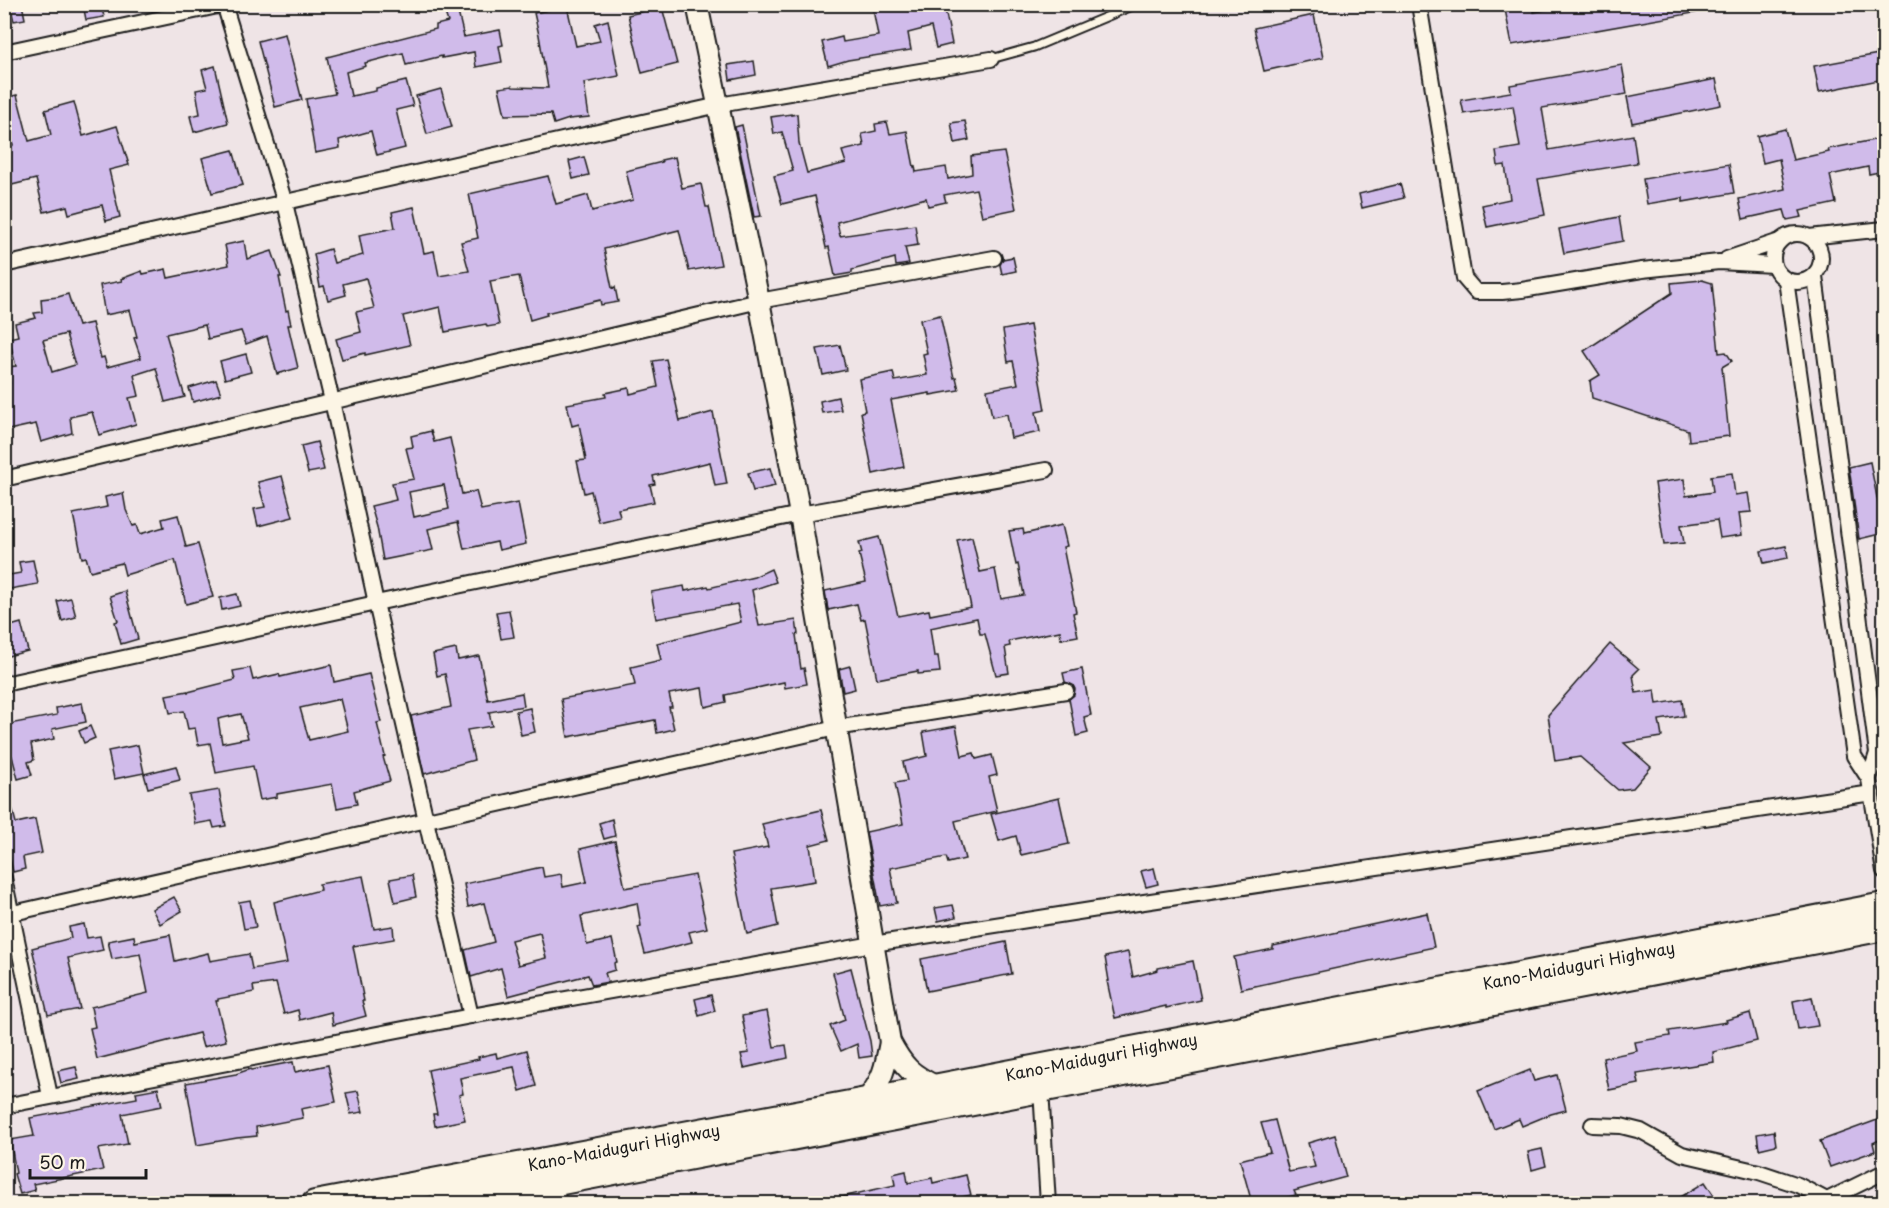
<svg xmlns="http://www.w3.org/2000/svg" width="1889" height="1208" font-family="'Playpen Sans',sans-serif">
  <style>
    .building { fill: #d0bbea; stroke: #1c1c1c; stroke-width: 1.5; fill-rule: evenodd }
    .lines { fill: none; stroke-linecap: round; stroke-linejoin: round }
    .lane-casing { stroke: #1c1c1c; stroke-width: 11 }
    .street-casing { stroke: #1c1c1c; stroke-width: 18 }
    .secondary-casing { stroke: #1c1c1c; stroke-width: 24 }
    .highway-casing { stroke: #1c1c1c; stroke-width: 30 }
    .lane { stroke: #fcf5e5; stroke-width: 7 }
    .street { stroke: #fcf5e5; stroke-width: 14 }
    .secondary { stroke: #fcf5e5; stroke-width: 20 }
    .highway { stroke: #fcf5e5; stroke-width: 26 }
    .labels { text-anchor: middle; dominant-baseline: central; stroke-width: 4.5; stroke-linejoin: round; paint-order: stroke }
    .street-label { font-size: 16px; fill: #1c1c1c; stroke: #fcf5e5 }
  </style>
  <rect width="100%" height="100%" fill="#efe4e6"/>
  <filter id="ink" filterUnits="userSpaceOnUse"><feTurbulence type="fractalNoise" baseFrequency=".0167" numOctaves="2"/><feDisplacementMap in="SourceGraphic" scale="12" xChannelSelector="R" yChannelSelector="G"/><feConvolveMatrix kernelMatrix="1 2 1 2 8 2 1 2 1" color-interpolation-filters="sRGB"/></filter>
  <g filter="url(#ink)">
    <!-- building -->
    <g class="building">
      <path d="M9,4H22L25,19L14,21Z"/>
      <path d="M83,4H101L104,17L86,20Z"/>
      <path d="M442,4H456L464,37L500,30L503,45L499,46L502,62L476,67L474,52L442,58V56L406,65L403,53L365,63L366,66L346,72L351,96L376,91V88L406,81L413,106L396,110L405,148L377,155L371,131L339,140L340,148L315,153L306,99L335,94L327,57L436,29V25L448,22Z"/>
      <path d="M872,4H944L952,44L936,48L931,27L908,33L911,50L848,60L828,66L822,42L842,37L843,42L878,36Z"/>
      <path d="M1504,4H1533L1534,12L1578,4H1704L1705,11L1512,45Z"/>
      <path d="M567,6L576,46L600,41L595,24L608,20L619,76L584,83L589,117L569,119L554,124L551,114L505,115L499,88L512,86L513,87L548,88L539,35L534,13Z"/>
      <path d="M662,7L677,64L642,73L628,15Z"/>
      <path d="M1314,15L1323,58L1264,71L1254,28Z"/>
      <path d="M285,34L302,100L275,107L258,41Z"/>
      <path d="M1884,53V79L1819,92L1814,66Z"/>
      <path d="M754,61L756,75L730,80L728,65Z"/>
      <path d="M1622,65L1627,94L1542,108L1549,150L1633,135L1637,163L1538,179L1545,215L1487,227L1482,205L1510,199L1505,165L1498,166L1496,151L1520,147L1513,106L1464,114L1461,100L1511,92L1510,85Z"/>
      <path d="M215,66L228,123L194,132L190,116L200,114L196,90L207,88L202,70Z"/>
      <path d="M1716,79L1721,105L1632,123L1627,97Z"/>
      <path d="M441,89L452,127L427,134L416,96Z"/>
      <path d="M17,95L29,141L51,135L45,110L74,102L83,136L117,126L129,165L109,170L120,217L106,221L102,205L69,214L67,206L44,212L36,179L4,187V147L13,145L4,112V98Z"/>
      <path d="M791,114V115L797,114L799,143L807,173L846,163L842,151L864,146L862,134L876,131L875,124L887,122L890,134L907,131L914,167L915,166L916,172L946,167L948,179L972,174L971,156L1004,152L1016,209L982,216L976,189L944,195L946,202L928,206L926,198L837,222L840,236L915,225L918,245L905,247L909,264L896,266L895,258L852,270V273L835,276L829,247L826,248L815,196L782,204L774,176L793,171L782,132L774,134L771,117Z"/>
      <path d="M965,121L969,140L955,143L951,123Z"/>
      <path d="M742,125L761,216L754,217L735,127Z"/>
      <path d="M1785,129L1793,160L1829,152L1828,149L1884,138V171L1869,174L1868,167L1830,175L1836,203L1800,211L1802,217L1787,220L1784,210L1743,219L1739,199L1785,189L1779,159L1763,163L1757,136Z"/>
      <path d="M233,150L243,185L212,193L202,158Z"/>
      <path d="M584,157L589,175L573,179L569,161Z"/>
      <path d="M675,157L682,188L701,184L706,207H709L721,265L689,271L679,230L604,249L612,288L615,287L618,302L601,305L600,300L546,313L547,315L530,320L519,276L490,281L499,325L487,327L486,324L445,332L440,307L403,316L410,345L365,355V353L342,359L336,339L361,332L356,312L374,308L366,278L343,284L346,295L328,300L324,286L320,287L314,254L330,249L334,263L363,255L359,235L395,228L392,212L414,207L424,253L434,251L439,276L469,271L461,242L478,238L469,194L548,176L556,204L588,195L592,211L633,200L626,171L662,162L661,160Z"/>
      <path d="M1729,164L1734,193L1683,202V198L1647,204L1643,179Z"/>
      <path d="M1400,184L1404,198L1362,208L1359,194Z"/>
      <path d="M1619,217L1623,241L1564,253L1559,229Z"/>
      <path d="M244,241L247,259L272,251L281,277H279L286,311L288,310L291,325H288L298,368L277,374L267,336L246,344L241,331L208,339L205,325L166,334L185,397L165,402L156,368L134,375L139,396L129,398L136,424L99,435L92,412L70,417L72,433L41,442L36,424L4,431V386L10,384L7,367L16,366L9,338L18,336L15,323L36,318L34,313L42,312L41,299L58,297L68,294L78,326L92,323L101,358L104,357L107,367L141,358L134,338L137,337L130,310L105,315L100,285L122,281L121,279L142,271L143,274L166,269L168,278L229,265L225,245ZM66,334L75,365L52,372L43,340Z"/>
      <path d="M1013,257L1016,271L1002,274L1000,265L1003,259Z"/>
      <path d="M1702,280L1712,283L1719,353L1726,352L1732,361L1722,367L1729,436L1689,441L1688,430L1592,398L1590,381L1600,375L1584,351L1672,293L1671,283Z"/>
      <path d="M940,315L954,378L956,377L959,390L930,395V393L891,400L904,467L873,474L861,412L865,411L859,379L893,372L895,381L927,375L923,354L927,353L920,320Z"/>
      <path d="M1030,325L1045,410L1036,412L1040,432L1011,438L1007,414L992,417L987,390L1018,384L1013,361L1008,362L1003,330Z"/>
      <path d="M840,345L846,370L823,375L817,349Z"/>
      <path d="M246,354L251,372L225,379L220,361Z"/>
      <path d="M666,359L680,421L713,412L727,484L715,486L710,462L653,476L655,484L650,485L654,502L618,509L620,517L599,522L591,491L584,493L577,461L586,460L579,424L572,426L567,404L606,397L605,393L629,388L630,394L658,387L653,361Z"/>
      <path d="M216,380L221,394L193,402L189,388Z"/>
      <path d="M838,397L841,410L822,413L820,401Z"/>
      <path d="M431,431L434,442L450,438L462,494L476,491L481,510L518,503L526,544L499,550L497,542L464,549L458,522L428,529L433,550L383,560L377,527L371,506L396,500L392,483L414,479L406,448L413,447L411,436ZM444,485L449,509L414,517L409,492Z"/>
      <path d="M317,442L324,470L308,473L301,446Z"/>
      <path d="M1870,462L1884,533L1859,539L1849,467Z"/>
      <path d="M770,468L775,486L753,491L748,473Z"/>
      <path d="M1732,473L1735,495L1748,493L1751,512L1739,513L1742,535L1720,538L1717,520L1681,525L1684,543L1664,545L1655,483L1684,479L1686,496L1713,492L1711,476Z"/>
      <path d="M282,476L293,517L258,526L254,509L265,507L258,482Z"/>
      <path d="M123,493L126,510L133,526L137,525L140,534L164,527L162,519L178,515L186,547L198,544L213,597L186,604L175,560L125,575L122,563L90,571L86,557L82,558L73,514L107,507L105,497Z"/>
      <path d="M1062,525L1067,546L1063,547L1076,612L1073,613L1078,636L1061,639L1060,631L1009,641L1010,646L1005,647L1009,673L996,675L985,634H980L977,618L930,628L934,656H938L940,672L918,674V671L877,679L865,619L861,620L857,604L828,610L825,591L866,582L859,554L862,553L859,542L879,537L898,616L929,610L930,615L971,607L957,540L972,537L980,572L995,569L1001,599L1024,595L1018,564L1016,565L1009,531L1023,529L1024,534Z"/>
      <path d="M1786,546L1788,558L1764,563L1761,551Z"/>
      <path d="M33,560L38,584L4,590V576L21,573L19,562Z"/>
      <path d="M771,569L776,582L752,590L759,626L796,620L798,634L796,635L801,669L804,668L807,684L785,688L784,682L725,695L726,702L705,707L702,688L669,694L672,707H669L674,729L657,733L655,720L568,737L561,699L635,685L631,667L661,660L657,643L741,622L737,604L656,619L651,592L684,586L685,591L708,586L709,588L754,577Z"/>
      <path d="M125,591L138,639L121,644L115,622L118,621L110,596Z"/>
      <path d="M237,594L240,606L222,610L220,598Z"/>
      <path d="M71,598L76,617L62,621L57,601Z"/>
      <path d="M509,610L514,637L501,639L496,612Z"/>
      <path d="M21,623L28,651L4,657V628Z"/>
      <path d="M1610,644L1639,669L1633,675L1636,693L1655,690L1657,704L1682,700L1684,716L1659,720L1662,737L1624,743L1651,767L1633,788L1618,790L1580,757L1555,761L1548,715Z"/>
      <path d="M456,649L458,660L479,656L488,700L522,693L524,706L489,712L492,726L467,730L474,760L424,774L411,716L451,707L445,674L437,676L433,654Z"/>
      <path d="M331,665L334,682L369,674L381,722L377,723L385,756L383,757L390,781L354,791L357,804L337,808L332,784L277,794V797L260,800L253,766L216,773L210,743L198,745L195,728L188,729L184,711L170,713L166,695L188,691V692L235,680L233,671L250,668L253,680L279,674L280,677ZM340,699L348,731L309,740L300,708ZM241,714L248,738L222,743L218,719Z"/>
      <path d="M850,666L855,689L843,692L839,669Z"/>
      <path d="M1082,669L1091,715L1084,717L1088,733L1076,736L1069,699L1074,695L1075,689L1073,685L1065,682L1063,673Z"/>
      <path d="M82,703L86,722L52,729L54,739L31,744L34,760L28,762L32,775L18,779L12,756L4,757V725L57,715L56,708Z"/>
      <path d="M530,708L535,732L521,735L516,711Z"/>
      <path d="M90,726L95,738L84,743L79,731Z"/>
      <path d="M956,726L962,756L974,753L976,759L992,755L997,775L989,777L997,811L955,821L965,859L948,863L946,857L890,868L897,903L880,906L866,832L903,824L895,783L907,781L903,762L927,756L923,732Z"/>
      <path d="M138,745L144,773L114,779L108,751Z"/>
      <path d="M176,766L180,780L148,788L144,774Z"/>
      <path d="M219,790L226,826L214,828L212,821L195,824L189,795Z"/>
      <path d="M4,796H9L16,823L35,819L42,853L23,857L25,869L13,872L4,832Z"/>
      <path d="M1059,798L1069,844L1021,855L1016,836L999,841L991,814Z"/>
      <path d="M821,810L829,840L810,845L815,881L771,888L778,926L747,934L731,854L768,847L762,824Z"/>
      <path d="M612,819L615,836L604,839L599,823Z"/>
      <path d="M615,841L625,888L695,875L707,928L689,932L692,942L645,954L638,927L641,926L637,903L581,916L587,945L612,939L617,962L614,963L615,970L605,973L608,982L592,985L588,975L508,996L501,968L471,977L465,950L494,942L484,903L468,907L464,884L542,867L544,877L561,874L563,887L587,882L580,849ZM540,933L546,958L518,965L511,940Z"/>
      <path d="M1154,868L1158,884L1146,887L1141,871Z"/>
      <path d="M412,875L416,897L395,902L390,879Z"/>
      <path d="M363,876L374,929L393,926L394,939L353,946L364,1001H362L366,1016L333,1025L331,1012L300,1020L298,1010L284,1014L276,983L253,986L254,992L218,999V1001H216L226,1041L203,1047L199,1033L97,1059L90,1028L95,1027L91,1007L148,993L140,954L112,959L108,941L134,936L135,942L170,935L175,961L208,953L210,961L249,954L252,969L287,963L274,902L320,890L319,884Z"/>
      <path d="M174,897L182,911L160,924L152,909Z"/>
      <path d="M250,900L256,927L244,929L239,902Z"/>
      <path d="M953,905L956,917L938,921L935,908Z"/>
      <path d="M1427,913L1434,947L1241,989L1234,957L1273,949V946Z"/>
      <path d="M84,924L87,938L100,936L103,950L68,958L80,1009L48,1015L32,948L71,938L69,927Z"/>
      <path d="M1006,942L1012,974L927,991L921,959Z"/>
      <path d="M1128,952L1133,977L1158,970V968L1193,961L1201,1000L1166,1008V1006L1115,1018L1107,981H1109L1105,957Z"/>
      <path d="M851,968L870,1041L872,1056L859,1058L857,1044L841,1051L830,1026L845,1020L833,973Z"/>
      <path d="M711,995L715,1011L699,1016L695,999Z"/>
      <path d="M1812,997L1818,1026L1798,1029L1793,1001Z"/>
      <path d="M767,1011L774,1047L786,1045L788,1058L744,1068L741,1054L749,1053L742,1016Z"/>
      <path d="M1750,1013L1757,1041L1713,1052L1714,1062L1637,1074L1639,1084L1609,1090L1603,1058L1637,1051L1635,1042L1670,1036L1669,1031L1727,1022L1726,1020Z"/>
      <path d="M527,1050L536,1086L520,1091L514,1067L460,1078L463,1094L459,1095L465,1120L435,1126L433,1114H437L428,1070L479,1059L478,1057L496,1053L497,1058Z"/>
      <path d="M293,1062L295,1072L328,1065L336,1102L301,1109L303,1118L256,1127L257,1136L237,1138L197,1145L186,1083L236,1074L250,1069L251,1070Z"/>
      <path d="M76,1067L79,1079L61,1083L58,1071Z"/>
      <path d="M1530,1070L1534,1081L1557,1075L1566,1110L1551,1114L1522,1126L1519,1119L1494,1129L1478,1091Z"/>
      <path d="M158,1088L162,1106L122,1114L128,1144L98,1149L103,1170L33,1184L35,1190L20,1194L14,1174L16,1173L10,1140L34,1136L30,1118L137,1098L136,1092Z"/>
      <path d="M358,1091L363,1112L351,1114L346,1093Z"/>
      <path d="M1880,1119L1884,1132V1138L1873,1143L1875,1151L1830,1167L1820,1141Z"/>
      <path d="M1275,1120L1289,1172L1315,1167L1308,1143L1335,1135L1346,1177L1294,1191L1296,1195L1266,1203H1252L1240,1160L1270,1152L1261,1123Z"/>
      <path d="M1774,1131L1776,1145L1759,1149L1757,1134Z"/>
      <path d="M1542,1149L1546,1166L1532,1170L1528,1152Z"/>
      <path d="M906,1171L908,1183L932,1178L933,1183L966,1175L971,1195L934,1203H837V1198L895,1185L893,1174Z"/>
      <path d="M1705,1182L1719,1203H1671Z"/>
    </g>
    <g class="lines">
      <!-- lane casing -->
      <g class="lane-casing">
        <path id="lane" d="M991,59L1034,47L1137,4"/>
      </g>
      <!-- street casing -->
      <g class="street-casing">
        <g id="street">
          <path d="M224,4L285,203L332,401L376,603L471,1016"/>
          <path d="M1419,4L1464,278L1476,292H1502L1522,290L1642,270L1719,262L1773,265"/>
          <path d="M4,52L227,4"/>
          <circle cx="1797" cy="258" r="24"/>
          <path d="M1809,237L1884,229"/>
          <path d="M1727,259L1780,241"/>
          <path d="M4,265L719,105L991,59"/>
          <path d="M1815,276L1877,753L1869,779"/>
          <path d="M1786,280L1854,756L1869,779L1884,871"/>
          <path d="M4,479L759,301L994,258"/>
          <path d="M4,684L376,603L800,514L1046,470"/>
          <path d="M4,878L50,1096"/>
          <path d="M13,913L836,728L1066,691"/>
          <path d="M1041,1089L1048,1204"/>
          <path d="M4,1106L471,1016L873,944L1104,908L1872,793"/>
          <path d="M1592,1125L1621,1126L1641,1131L1682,1154L1759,1172L1798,1185L1834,1204"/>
          <path d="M554,1179L559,1204"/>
          <path d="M1827,1200L1884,1172"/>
        </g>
      </g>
      <!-- secondary casing -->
      <g class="secondary-casing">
        <g id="secondary">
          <path d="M697,4L759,301L800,514L890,1042C904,1068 911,1074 937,1087"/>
          <path d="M866,1101C883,1079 885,1069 890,1042"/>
        </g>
      </g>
      <!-- highway casing -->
      <g class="highway-casing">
        <g id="highway">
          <path id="s1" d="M315,1204L866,1101L1884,906"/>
          <path d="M442,1204L1884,927"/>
        </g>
      </g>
      <!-- lane -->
      <use href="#lane" class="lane"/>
      <!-- street -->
      <use href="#street" class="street"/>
      <!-- secondary -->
      <use href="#secondary" class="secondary"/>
      <!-- highway -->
      <use href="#highway" class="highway"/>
    </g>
  </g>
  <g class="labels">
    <!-- street labels -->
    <g class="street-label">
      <text stroke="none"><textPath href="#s1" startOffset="1286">Kano-Maiduguri Highway</textPath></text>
      <text stroke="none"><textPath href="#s1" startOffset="800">Kano-Maiduguri Highway</textPath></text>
      <text stroke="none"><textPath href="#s1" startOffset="314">Kano-Maiduguri Highway</textPath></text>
    </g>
  </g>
  <!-- margin -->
  <rect width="1889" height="1208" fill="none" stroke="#fcf5e5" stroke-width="24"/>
  <rect x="12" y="12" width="1865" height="1184" fill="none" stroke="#1c1c1c" stroke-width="2" filter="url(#ink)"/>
  <!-- scale -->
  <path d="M30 1169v9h116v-9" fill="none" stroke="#1c1c1c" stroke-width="3"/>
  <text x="39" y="1169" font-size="18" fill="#1c1c1c" stroke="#fcf5e5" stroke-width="4.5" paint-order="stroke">50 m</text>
</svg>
